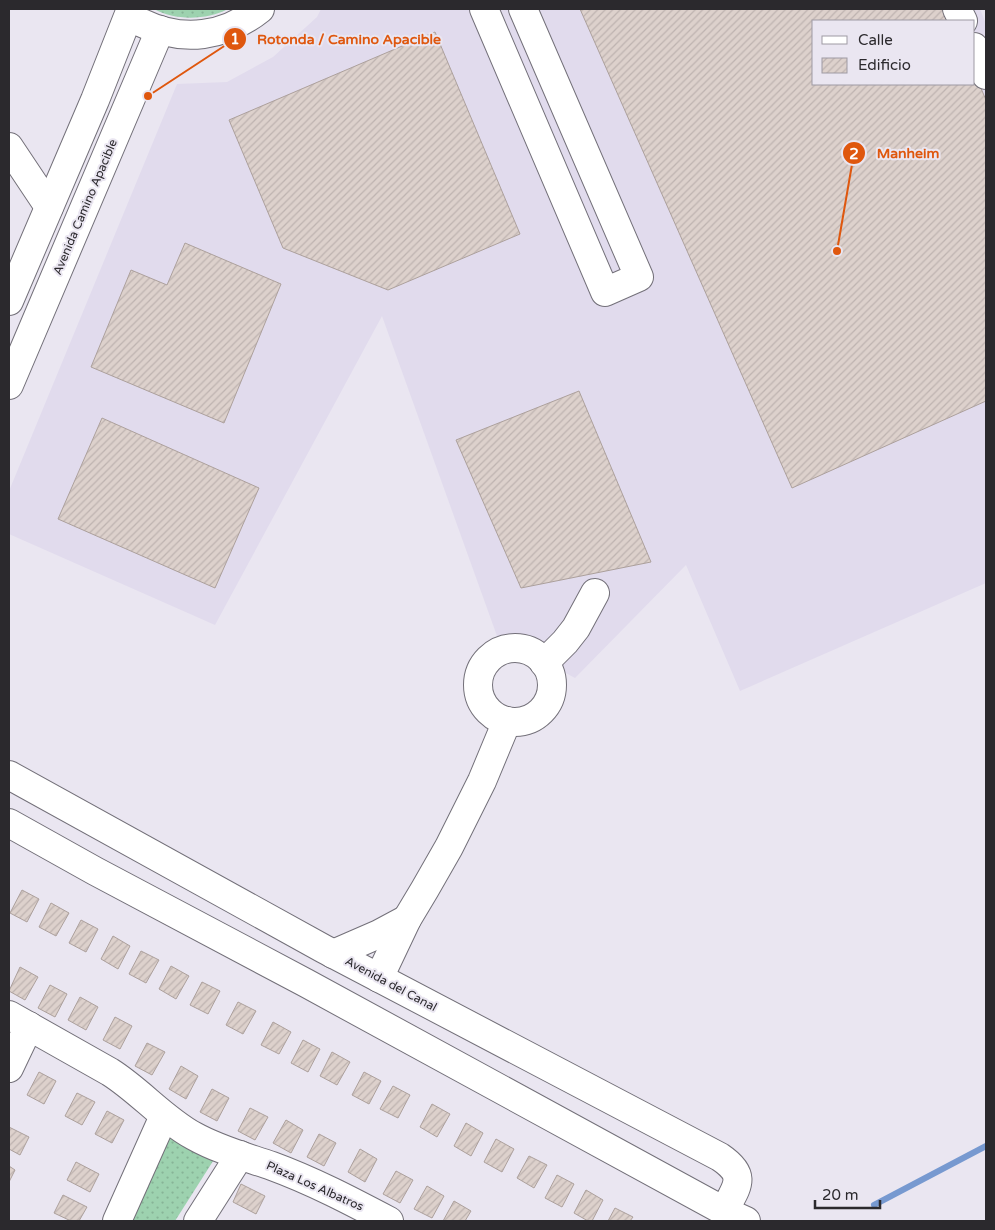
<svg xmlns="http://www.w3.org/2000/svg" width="995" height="1230" font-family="'Varela Round',sans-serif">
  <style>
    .built { fill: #e1dbed; fill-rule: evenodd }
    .grass { fill: url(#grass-dots) }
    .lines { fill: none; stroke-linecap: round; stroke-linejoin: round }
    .stream { stroke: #7799d0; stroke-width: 6 }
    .building { fill: url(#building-hatch); stroke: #aca09c }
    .minor-casing { stroke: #737079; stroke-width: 30 }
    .minor { stroke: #fff; stroke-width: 28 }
    .labels { text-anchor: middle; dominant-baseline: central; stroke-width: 4; stroke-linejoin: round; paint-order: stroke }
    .street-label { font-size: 12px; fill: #2b292d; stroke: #eae6f1 }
    .leader { fill: none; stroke: #df570e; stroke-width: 2 }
    .callout-dot { fill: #df570e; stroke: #eae6f1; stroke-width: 2 }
    .mark-label { font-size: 15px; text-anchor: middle; font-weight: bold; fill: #fff }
    .callout-label { font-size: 14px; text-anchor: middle; font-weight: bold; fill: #df570e; stroke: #eae6f1; stroke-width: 4; stroke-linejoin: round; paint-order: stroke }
  </style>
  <defs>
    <pattern id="grass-dots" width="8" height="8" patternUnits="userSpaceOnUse" patternTransform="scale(1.25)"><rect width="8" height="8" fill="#9dd2af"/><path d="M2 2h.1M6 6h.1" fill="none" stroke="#87b497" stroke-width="1.8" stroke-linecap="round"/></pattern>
    <pattern id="building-hatch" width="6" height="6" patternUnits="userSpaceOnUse" patternTransform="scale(1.25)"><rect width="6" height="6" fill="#ddd1cc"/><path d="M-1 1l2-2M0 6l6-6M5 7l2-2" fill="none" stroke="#beb3b0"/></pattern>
  </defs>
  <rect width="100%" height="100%" fill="#eae6f1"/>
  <!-- built -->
  <path class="built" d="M321,9H980L986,24V583L740,691L686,565L575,678L497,636L382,316L215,625L9,534V491L177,84L227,82L273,57L317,17ZM814,21H974V84H814Z"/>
  <!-- grass -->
  <g class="grass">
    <path d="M154,9H228C207,20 175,21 154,9Z"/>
    <path d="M165,1134L215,1158L175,1221H128Z"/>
  </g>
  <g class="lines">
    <!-- stream -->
    <path class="stream" d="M874,1205L986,1146"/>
  </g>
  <!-- building -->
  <g class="building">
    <path d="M580,9H946L951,21H814V84H974V72L986,100V401L792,488Z"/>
    <path d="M435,32L520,234L388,290L283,248L229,120Z"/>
    <path d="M185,243L281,284L224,423L91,367L131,270L167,285Z"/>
    <path d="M579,391L651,562L521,588L456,440Z"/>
    <path d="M102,418L259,488L215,588L58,519Z"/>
    <path d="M22,890L39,899L27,922L10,913Z"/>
    <path d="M51,903L69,913L56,936L39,927Z"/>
    <path d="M81,920L98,929L86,952L69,943Z"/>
    <path d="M113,936L130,946L118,969L101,959Z"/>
    <path d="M141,951L159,960L146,983L129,974Z"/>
    <path d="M171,966L189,976L176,999L159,989Z"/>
    <path d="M20,967L38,977L25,1000L9,991Z"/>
    <path d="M202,982L220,991L208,1014L190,1005Z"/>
    <path d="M50,985L67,994L55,1017L38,1008Z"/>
    <path d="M80,997L98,1007L86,1030L68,1020Z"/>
    <path d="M238,1002L256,1011L243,1034L226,1025Z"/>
    <path d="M115,1017L132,1026L120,1049L103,1040Z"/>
    <path d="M273,1022L291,1032L279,1054L261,1045Z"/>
    <path d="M303,1040L320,1049L308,1072L291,1063Z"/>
    <path d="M147,1043L165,1052L152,1075L135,1066Z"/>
    <path d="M332,1052L350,1062L337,1085L320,1076Z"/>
    <path d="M181,1066L198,1076L186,1099L169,1089Z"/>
    <path d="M39,1072L56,1081L44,1104L27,1095Z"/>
    <path d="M364,1072L381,1081L369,1104L352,1095Z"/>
    <path d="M393,1086L410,1095L398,1118L380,1109Z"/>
    <path d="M212,1089L229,1098L217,1121L200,1112Z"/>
    <path d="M77,1093L95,1102L82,1125L65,1116Z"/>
    <path d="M432,1104L450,1114L437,1137L420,1127Z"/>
    <path d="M250,1108L268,1117L255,1140L238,1131Z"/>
    <path d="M107,1111L124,1120L112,1143L95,1134Z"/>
    <path d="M286,1120L303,1130L291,1153L273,1143Z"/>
    <path d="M466,1123L483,1133L471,1156L454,1146Z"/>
    <path d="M9,1127L29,1137L20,1155L9,1149Z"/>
    <path d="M319,1134L336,1143L324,1166L307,1157Z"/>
    <path d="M496,1139L514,1149L502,1172L484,1162Z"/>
    <path d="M360,1149L377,1159L365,1182L348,1172Z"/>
    <path d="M529,1156L547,1165L534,1188L517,1178Z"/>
    <path d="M76,1162L99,1174L90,1192L67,1180Z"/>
    <path d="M9,1166L15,1170L9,1182Z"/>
    <path d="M396,1171L413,1180L400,1203L383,1194Z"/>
    <path d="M557,1175L574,1184L562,1207L545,1198Z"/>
    <path d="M241,1184L265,1196L256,1214L233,1202Z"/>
    <path d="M427,1186L444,1196L432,1218L414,1209Z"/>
    <path d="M586,1190L603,1200L592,1221H588L574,1213Z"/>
    <path d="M63,1195L87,1207L79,1221H71L54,1213Z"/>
    <path d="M454,1201L471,1211L465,1221H443Z"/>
    <path d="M615,1208L633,1217L630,1221H608Z"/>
  </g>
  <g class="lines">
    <!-- minor casing -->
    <g class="minor-casing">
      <g id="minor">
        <path d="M484,9L605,292L639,277L523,9"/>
        <path d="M957,9L963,21"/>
        <path d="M142,23C183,43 225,37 260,9"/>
        <path d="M974,47L986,75"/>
        <path d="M9,147L49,207"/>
        <path d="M9,301L95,100L129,14"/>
        <path d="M9,385L160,30"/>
        <circle cx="515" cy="685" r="37"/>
        <path d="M544,663L565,642L576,628L595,593"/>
        <path d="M9,775L324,949L720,1157C748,1176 737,1186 724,1211"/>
        <path d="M9,823L95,871L306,983L724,1211L746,1221"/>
        <path d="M333,954L379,934L407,919"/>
        <path d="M379,978L407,919L425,889L449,847L482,781L507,721"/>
        <path d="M9,1015L110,1072C140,1091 163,1119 194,1136C219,1150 246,1157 272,1166C313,1181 351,1201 389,1221"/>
        <path d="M9,1068L29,1026"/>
        <path d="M117,1221L164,1116"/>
        <path d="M198,1221L240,1155"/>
      </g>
    </g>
    <!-- minor -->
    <use href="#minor" class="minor"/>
  </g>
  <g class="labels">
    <!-- street labels -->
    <g class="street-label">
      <text transform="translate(85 207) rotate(-67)">Avenida Camino Apacible</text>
      <text transform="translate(391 984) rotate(28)">Avenida del Canal</text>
      <text transform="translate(315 1186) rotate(24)">Plaza Los Albatros</text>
    </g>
  </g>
  <!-- callouts -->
  <path class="leader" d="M148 96L235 39M837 251L854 153"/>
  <g class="callout-dot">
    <circle cx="148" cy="96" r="5"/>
    <circle cx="837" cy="251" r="5"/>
    <circle cx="235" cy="39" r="12"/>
    <circle cx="854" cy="153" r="12"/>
  </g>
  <g class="mark-label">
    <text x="235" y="44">1</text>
    <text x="854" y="159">2</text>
  </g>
  <g class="callout-label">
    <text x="349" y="44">Rotonda / Camino Apacible</text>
    <text x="908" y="158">Manheim</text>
  </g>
  <!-- border -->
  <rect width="995" height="1230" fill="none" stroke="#2b292d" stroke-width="20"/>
  <!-- legend -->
  <rect x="812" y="20" width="162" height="65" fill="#eae6f1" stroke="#9e9aa3"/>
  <rect x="822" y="36" width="25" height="8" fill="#ffffff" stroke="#9e9aa3"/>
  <text x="858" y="45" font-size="15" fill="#2b292d">Calle</text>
  <rect x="822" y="58" width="25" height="15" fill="url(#building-hatch)" stroke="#9e9aa3"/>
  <text x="858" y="70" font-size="15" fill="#2b292d">Edificio</text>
  <!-- scale -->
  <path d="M815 1200v8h65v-8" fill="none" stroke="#2b292d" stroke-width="2.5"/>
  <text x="822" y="1200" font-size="15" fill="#2b292d" stroke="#eae6f1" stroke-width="4" paint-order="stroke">20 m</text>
</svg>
